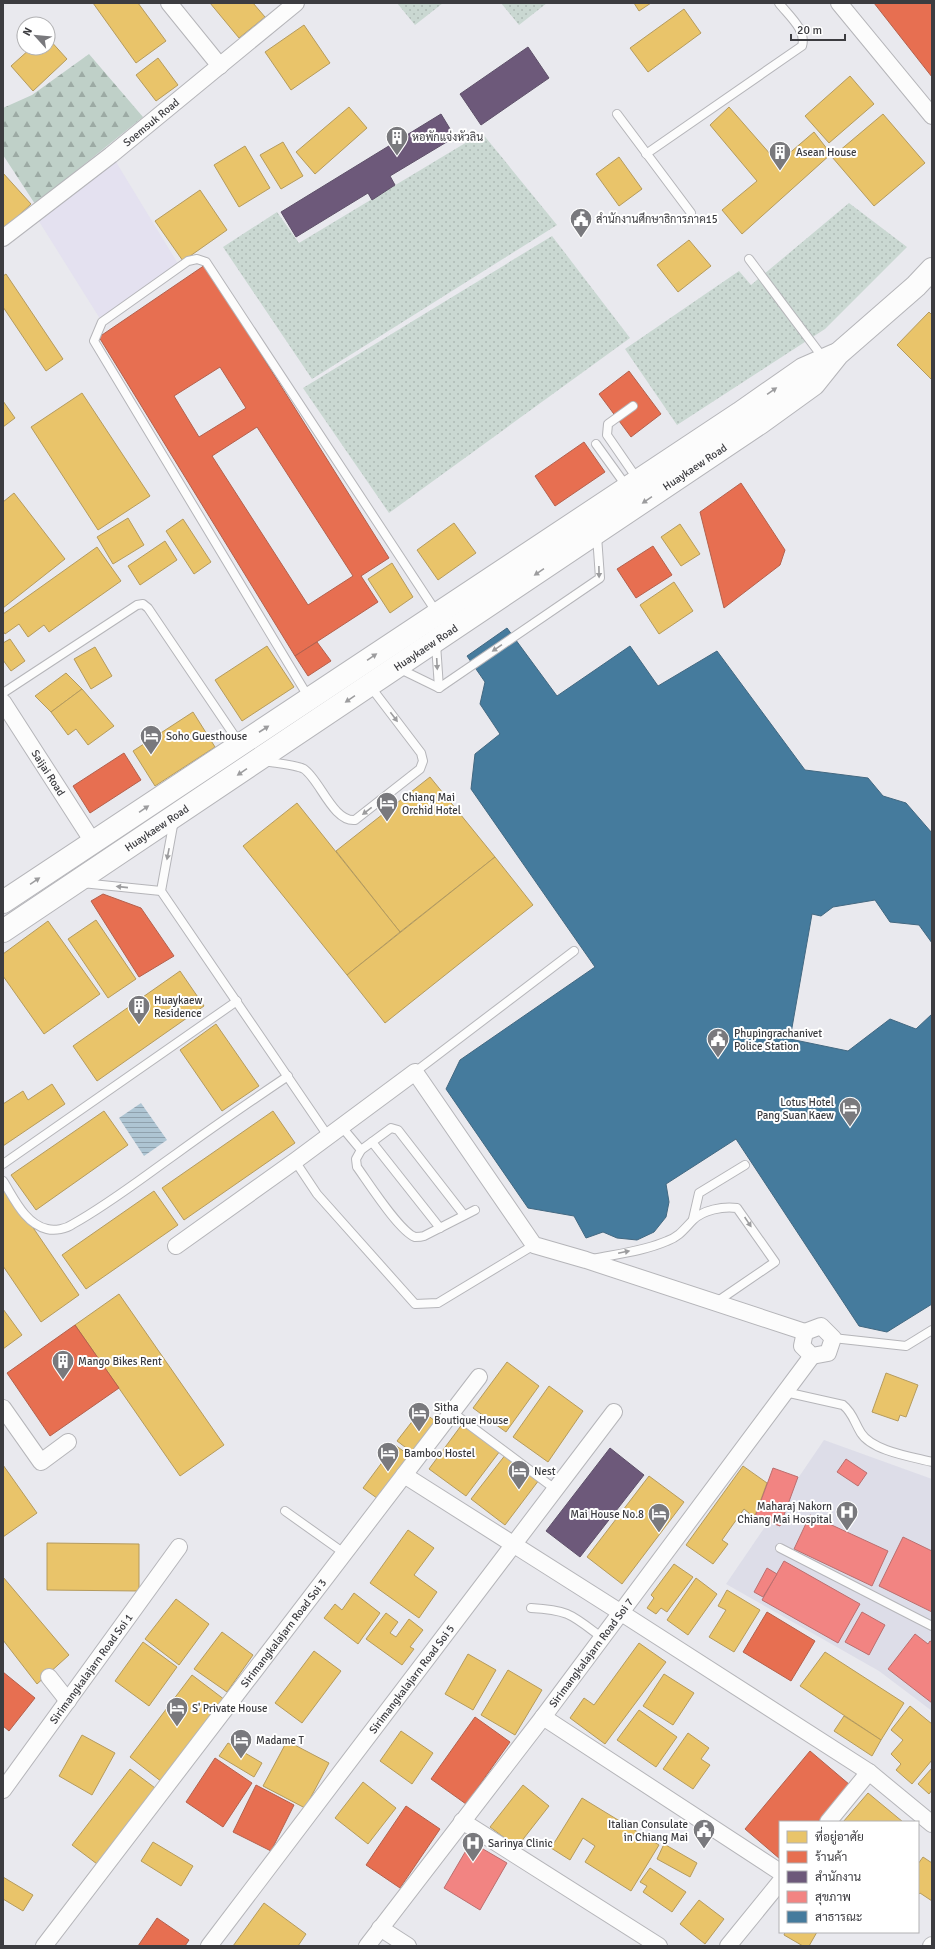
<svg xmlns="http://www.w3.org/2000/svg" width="935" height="1949" font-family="Signika,Sarabun,sans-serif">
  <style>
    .commercial { fill: #e4e1f0 }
    .built { fill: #dddde8 }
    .grass { fill: url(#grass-dots) }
    .forest { fill: url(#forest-firs) }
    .water { fill: url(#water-rules) }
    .homes { fill: #e9c46a; stroke: #b59b5d }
    .shops { fill: #e76f51; stroke: #b4604c; fill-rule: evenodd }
    .offices { fill: #6d597a; stroke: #5e5069 }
    .health { fill: #f28482; stroke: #bb6e6e }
    .public { fill: #457b9d; stroke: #426881 }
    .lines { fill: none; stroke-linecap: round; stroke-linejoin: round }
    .lane-casing { stroke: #b5b5b9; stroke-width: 10 }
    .street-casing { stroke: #b5b5b9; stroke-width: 18 }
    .secondary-casing { stroke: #b5b5b9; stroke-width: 24 }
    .lane { stroke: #fcfcfc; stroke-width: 8 }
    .street { stroke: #fcfcfc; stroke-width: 16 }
    .secondary { stroke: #fcfcfc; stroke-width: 22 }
    .oneway { fill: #9c9c9e }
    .labels { text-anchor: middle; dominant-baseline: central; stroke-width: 4; stroke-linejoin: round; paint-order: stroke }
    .street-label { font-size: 11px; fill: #3c3c40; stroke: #fff }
    .poi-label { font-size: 11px; fill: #3c3c40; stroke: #fff; text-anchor: start }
  </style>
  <defs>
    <pattern id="grass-dots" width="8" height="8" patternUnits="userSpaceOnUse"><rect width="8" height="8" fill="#cad8d2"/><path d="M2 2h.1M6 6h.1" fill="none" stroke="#aebab5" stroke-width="1.8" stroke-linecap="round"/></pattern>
    <pattern id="forest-firs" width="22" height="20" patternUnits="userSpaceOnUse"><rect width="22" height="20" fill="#bfd0c8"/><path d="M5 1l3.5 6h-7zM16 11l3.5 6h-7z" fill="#9caaa4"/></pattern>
    <pattern id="water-rules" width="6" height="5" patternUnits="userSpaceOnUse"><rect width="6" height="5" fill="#aec5d3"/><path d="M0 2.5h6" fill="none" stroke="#8fa1ad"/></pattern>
  </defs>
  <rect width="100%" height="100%" fill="#e9e9ee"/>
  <!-- commercial -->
  <path class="commercial" d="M113,157L180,267L102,322L35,215Z"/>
  <!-- built -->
  <path class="built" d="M824,1440L932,1479V1711L879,1671L726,1584Z"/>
  <!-- grass -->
  <g class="grass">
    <path d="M397,3H443L415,25Z"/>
    <path d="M501,3H547L519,25Z"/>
    <path d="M482,133L557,225L312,379L223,247L277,212L299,243Z"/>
    <path d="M849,203L907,247L825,329L677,425L625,349L739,271L751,285Z"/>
    <path d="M552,236L630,338L389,513L303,388Z"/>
  </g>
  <!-- forest -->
  <path class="forest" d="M89,54L143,117L35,204L3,155V108L32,95Z"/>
  <!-- water -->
  <path class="water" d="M141,1103L167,1140L144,1156L119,1118Z"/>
  <!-- homes -->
  <g class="homes">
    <path d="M93,3H138L166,41L136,63Z"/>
    <path d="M210,3H253L265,17L239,38Z"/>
    <path d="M634,3H651L639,11Z"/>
    <path d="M684,9L701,33L648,72L630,48Z"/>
    <path d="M304,25L330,63L291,90L265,52Z"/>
    <path d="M48,38L67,59L33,91L11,66L31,48H48Z"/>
    <path d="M158,58L178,85L156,101L136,75Z"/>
    <path d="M850,76L874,104L829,143L805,116Z"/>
    <path d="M349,107L367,128L315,174L296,152Z"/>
    <path d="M729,107L778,163L814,132L831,154L742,234L722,210L757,181L710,125Z"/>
    <path d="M883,114L925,163L874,206L832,157Z"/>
    <path d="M283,142L303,176L281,189L260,155Z"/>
    <path d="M245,146L270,188L239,207L214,165Z"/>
    <path d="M619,157L642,189L619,206L596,174Z"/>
    <path d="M3,173L31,204L3,230Z"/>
    <path d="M200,190L227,230L183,261L155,221Z"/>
    <path d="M689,240L711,266L678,292L657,265Z"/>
    <path d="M6,274L63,359L46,371L3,307V276Z"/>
    <path d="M929,312L932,315V380L897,345Z"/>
    <path d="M82,393L150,496L98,530L31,427Z"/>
    <path d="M3,401L15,418L3,427Z"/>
    <path d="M14,493L65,559L3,608V502Z"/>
    <path d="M128,518L144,545L113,564L97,537Z"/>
    <path d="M183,519L211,562L194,574L166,531Z"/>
    <path d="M454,523L476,553L438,580L417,550Z"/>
    <path d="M680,524L700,554L681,566L661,537Z"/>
    <path d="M165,541L177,560L140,585L128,566Z"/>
    <path d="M97,547L121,581L49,632L44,625L28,637L19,624L5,634L3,631V614Z"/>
    <path d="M392,563L413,597L390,613L368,579Z"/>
    <path d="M674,582L693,611L659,634L640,605Z"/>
    <path d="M10,639L25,661L11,671L3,660V643Z"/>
    <path d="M267,646L294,687L242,721L215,680Z"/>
    <path d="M95,647L112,676L91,689L74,659Z"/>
    <path d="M66,673L82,689L51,712L35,696Z"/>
    <path d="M82,689L114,726L88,745L76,729L68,735L51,712Z"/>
    <path d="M193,712L215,747L155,786L133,751Z"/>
    <path d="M430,777L495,857L400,932L336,851Z"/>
    <path d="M297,803L400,932L347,975L243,846Z"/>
    <path d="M495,857L533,905L385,1023L347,975Z"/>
    <path d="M96,920L136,979L108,998L68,939Z"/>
    <path d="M48,921L100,994L44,1034L3,976V954Z"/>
    <path d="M180,971L204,1006L97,1081L73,1046Z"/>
    <path d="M216,1024L259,1086L222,1111L180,1050Z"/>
    <path d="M52,1084L65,1104L3,1146V1104L23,1091L28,1100Z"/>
    <path d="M104,1111L128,1145L36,1210L11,1175Z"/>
    <path d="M273,1111L295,1143L184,1220L162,1188Z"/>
    <path d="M6,1188L79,1295L41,1322L3,1266V1191Z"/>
    <path d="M154,1191L178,1225L86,1289L62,1255Z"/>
    <path d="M119,1294L224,1445L180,1476L75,1325Z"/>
    <path d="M3,1309L22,1335L3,1349Z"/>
    <path d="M507,1362L539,1386L506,1432L473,1408Z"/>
    <path d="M886,1373L918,1385L906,1417L900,1415L898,1421L872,1412Z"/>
    <path d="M549,1386L583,1411L548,1462L513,1437Z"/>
    <path d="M421,1410L440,1425L417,1456L397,1441Z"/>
    <path d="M463,1423L500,1451L466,1496L429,1469Z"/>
    <path d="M395,1445L413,1458L381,1501L363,1488Z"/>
    <path d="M506,1454L539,1480L505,1525L471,1499Z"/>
    <path d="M3,1465L37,1513L3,1537Z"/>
    <path d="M743,1466L767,1483L756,1513L754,1517L744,1509L722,1540L728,1544L713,1564L686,1545Z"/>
    <path d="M649,1476L684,1502L622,1584L587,1557Z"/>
    <path d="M408,1530L434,1548L414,1575L437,1592L419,1618L370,1583Z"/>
    <path d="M47,1543L139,1544V1591L47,1590Z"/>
    <path d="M674,1564L693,1577L667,1612L661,1608L656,1614L647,1608L654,1598L651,1595Z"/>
    <path d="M3,1577L69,1655L37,1684L3,1640Z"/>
    <path d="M696,1578L717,1594L688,1635L667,1620Z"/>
    <path d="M727,1590L760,1610L734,1652L709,1637L726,1610L718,1606Z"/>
    <path d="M354,1593L380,1613L358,1644L324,1618L335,1604L342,1610Z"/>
    <path d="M176,1599L209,1624L179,1665L145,1639Z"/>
    <path d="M386,1613L398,1622L390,1633L396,1637L409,1619L423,1630L410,1647L414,1649L402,1665L366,1639Z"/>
    <path d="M222,1632L253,1655L227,1692L194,1669Z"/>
    <path d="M143,1642L177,1667L149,1706L115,1681Z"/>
    <path d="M639,1643L666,1662L605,1744L570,1718L584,1698L594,1705Z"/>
    <path d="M314,1651L341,1671L302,1723L275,1703Z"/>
    <path d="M825,1652L904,1703L881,1740L800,1686Z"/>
    <path d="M468,1654L496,1670L473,1710L445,1694Z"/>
    <path d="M508,1670L542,1690L515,1735L481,1715Z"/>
    <path d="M664,1674L694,1693L673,1725L643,1706Z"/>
    <path d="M192,1675L225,1700L162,1782L130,1757Z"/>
    <path d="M910,1706L932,1724V1760L912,1784L896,1770L901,1764L891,1754L903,1740L891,1730Z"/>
    <path d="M639,1710L677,1737L656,1767L617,1740Z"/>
    <path d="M844,1716L881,1740L872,1756L834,1731Z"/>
    <path d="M401,1731L433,1753L412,1784L380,1761Z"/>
    <path d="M688,1733L709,1748L701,1759L710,1765L693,1789L663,1769Z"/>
    <path d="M82,1735L115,1753L92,1795L59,1776Z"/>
    <path d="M287,1741L329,1763L305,1808L263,1786Z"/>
    <path d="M228,1743L262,1763L254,1777L219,1756Z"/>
    <path d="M932,1768V1790L929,1794L918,1784Z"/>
    <path d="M130,1769L159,1791L101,1867L72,1845Z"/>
    <path d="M363,1782L396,1808L368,1844L335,1818Z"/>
    <path d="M523,1785L549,1806L517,1847L490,1827Z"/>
    <path d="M868,1793L903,1822H843Z"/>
    <path d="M582,1798L659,1845L631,1891L585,1862L595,1846L583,1838L570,1860L551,1848Z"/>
    <path d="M153,1842L193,1866L181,1886L141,1861Z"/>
    <path d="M664,1844L697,1863L690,1877L657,1859Z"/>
    <path d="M923,1857L932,1863V1901L920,1893L918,1895V1864Z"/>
    <path d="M650,1868L686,1892L672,1912L643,1892L647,1886L640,1882Z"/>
    <path d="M3,1877L33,1895L23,1911L3,1899Z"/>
    <path d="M699,1900L724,1919L705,1944L680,1924Z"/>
    <path d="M264,1903L306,1934L298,1946H233Z"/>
    <path d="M785,1932H817L809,1946H803L784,1935Z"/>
  </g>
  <!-- shops -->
  <g class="shops">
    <path d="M874,3H932V77Z"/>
    <path d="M205,265L389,558L361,576L378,602L295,656L99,337ZM220,367L246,408L199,437L174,396ZM257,427L353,576L308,605L212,456Z"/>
    <path d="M629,371L661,414L631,437L599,394Z"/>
    <path d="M584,442L605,472L555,506L535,476Z"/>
    <path d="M741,483L785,550L780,565L724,608L700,512Z"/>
    <path d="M653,546L672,575L636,598L617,569Z"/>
    <path d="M317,642L331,661L308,676L295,656Z"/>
    <path d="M124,753L141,780L90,813L73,786Z"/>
    <path d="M103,894L141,908L174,956L139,977L91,901Z"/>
    <path d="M75,1325L119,1388L50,1436L7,1373Z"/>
    <path d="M767,1612L815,1641L791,1681L743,1652Z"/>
    <path d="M3,1672L35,1698L9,1731L3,1726Z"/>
    <path d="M475,1717L510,1742L466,1804L431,1779Z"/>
    <path d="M810,1751L850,1785L818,1822H780V1859L745,1829Z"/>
    <path d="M215,1758L252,1783L223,1827L186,1802Z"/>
    <path d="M256,1785L294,1805L271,1851L233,1832Z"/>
    <path d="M406,1806L440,1829L400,1888L366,1865Z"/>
    <path d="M157,1918L189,1940L185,1946H138Z"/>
  </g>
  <!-- offices -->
  <g class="offices">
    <path d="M528,47L549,78L481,125L460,94Z"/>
    <path d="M441,114L455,137L390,176L395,185L372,200L368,193L296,237L281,212Z"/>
    <path d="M610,1448L644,1475L580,1557L546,1531Z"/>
  </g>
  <!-- health -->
  <g class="health">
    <path d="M846,1459L867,1473L858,1486L837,1472Z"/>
    <path d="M773,1468L798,1477L780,1526L755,1517Z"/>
    <path d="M810,1515L888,1551L872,1586L794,1549Z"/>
    <path d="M903,1537L932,1551V1612L879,1586Z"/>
    <path d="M784,1561L860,1604L838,1643L762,1600Z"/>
    <path d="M767,1568L777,1574L763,1597L754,1592Z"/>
    <path d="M862,1612L885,1625L869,1655L845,1642Z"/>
    <path d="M915,1634L928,1644L930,1641L932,1642V1703L888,1669Z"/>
    <path d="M471,1842L507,1863L480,1910L444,1888Z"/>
  </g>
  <!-- public -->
  <path class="public" d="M507,628L557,696L630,646L658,686L717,651L805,770L868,778L883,796L906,803L932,833V943L919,925L890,922L875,900L833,907L821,916L812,914L790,1039L848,1051L890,1019L916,1029L932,1014V1304L887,1332L859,1326L736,1139L666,1184L669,1202L666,1217L654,1232L637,1240L617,1238L603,1232L586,1238L574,1216L528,1208L446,1089L460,1060L595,967L471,789L475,754L500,734L480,704L485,682L467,656Z"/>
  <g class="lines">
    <!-- lane casing -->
    <g class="lane-casing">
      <g id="lane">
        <path d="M617,114L691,213"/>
        <path d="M646,154L802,46C807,30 788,15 779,3"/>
        <path d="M749,259L824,359"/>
        <path d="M633,406L608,424L607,435L638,480"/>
        <path d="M596,444L627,487"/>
        <path d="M436,644L439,688"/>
        <path d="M398,668L439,688L600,578L597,536"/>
        <path d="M3,693L137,605L143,604L148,608L240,744"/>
        <path d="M309,698L94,341L102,322L188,261L197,259L206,262L437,613"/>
        <path d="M264,761C274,763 297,765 304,769C320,780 333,822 355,820L420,769L423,761L421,753L370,686"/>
        <path d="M174,820L161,891L328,1136"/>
        <path d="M82,883L161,891"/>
        <path d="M415,1072L574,951"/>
        <path d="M341,1126L361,1150L356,1159L357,1167C368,1182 399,1231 415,1237C417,1237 421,1237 424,1236L475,1210"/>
        <path d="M372,1142L391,1128L398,1130L464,1215"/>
        <path d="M361,1150L372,1142L440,1228"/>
        <path d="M295,1161L317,1194L415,1304L438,1303L534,1245"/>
        <path d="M3,1164L237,1001"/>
        <path d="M3,1181C14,1198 25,1224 47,1229C55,1231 66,1229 73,1224C109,1204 142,1178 176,1154C213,1127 251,1101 288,1076"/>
        <path d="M693,1219L699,1193L745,1165"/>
        <path d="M593,1259C617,1254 644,1251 667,1241C680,1236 684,1229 693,1220C703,1210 723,1206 737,1208L775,1262L715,1303"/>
        <path d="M833,1338L906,1346L932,1330"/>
        <path d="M785,1392L843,1405C853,1413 854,1422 861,1433C872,1451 913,1457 932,1462"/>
        <path d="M452,1412L555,1489"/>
        <path d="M285,1511L344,1553"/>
        <path d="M780,1548L932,1626"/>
        <path d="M531,1608C569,1610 572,1615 601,1637"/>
      </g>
    </g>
    <!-- street casing -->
    <g class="street-casing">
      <g id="street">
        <path d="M169,3L220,66"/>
        <path d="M839,3L932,116"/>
        <path id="s1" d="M3,238L111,155L296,3"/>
        <path id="s2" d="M3,702L93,842"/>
        <path d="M176,1246L295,1161L415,1072L534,1245L586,1260L805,1332"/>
        <path d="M821,1326L833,1338L828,1353L812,1356L802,1346L805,1332Z"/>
        <path d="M3,1408L41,1462L68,1442"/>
        <path d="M404,1475L620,1612L869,1772L932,1824"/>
        <path d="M49,1677L68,1701"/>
        <path d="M543,1717L780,1872"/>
        <path id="s3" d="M3,1790L179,1547"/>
        <path d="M462,1821L659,1946"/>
        <path d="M828,1822L869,1772"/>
        <path d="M380,1928L408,1946"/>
        <path id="s4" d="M44,1946L479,1377"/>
        <path id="s5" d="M209,1946L614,1412"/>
        <path id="s6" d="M367,1946L543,1717L812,1356"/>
        <path d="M728,1946L780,1882"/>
        <path d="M931,1946L932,1945"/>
      </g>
    </g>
    <!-- secondary casing -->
    <g class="secondary-casing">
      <g id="secondary">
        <path d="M3,902L740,413L803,369L835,355"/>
        <path id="s7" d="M3,931L760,423L814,384L838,354L916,286L932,269"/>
      </g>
    </g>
    <!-- lane -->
    <use href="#lane" class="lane"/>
    <!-- street -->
    <use href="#street" class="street"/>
    <!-- secondary -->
    <use href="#secondary" class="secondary"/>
  </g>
  <!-- one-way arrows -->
  <defs><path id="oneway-solid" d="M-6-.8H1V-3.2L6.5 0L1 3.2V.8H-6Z"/></defs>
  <g class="oneway">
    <use href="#oneway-solid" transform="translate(772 391) rotate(-35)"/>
    <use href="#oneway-solid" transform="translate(647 500) rotate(146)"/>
    <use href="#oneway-solid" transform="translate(539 572) rotate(146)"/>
    <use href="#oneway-solid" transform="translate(599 572) rotate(89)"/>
    <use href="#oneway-solid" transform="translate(497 648) rotate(146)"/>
    <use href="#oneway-solid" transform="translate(372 657) rotate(-34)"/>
    <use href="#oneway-solid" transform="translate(437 664) rotate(87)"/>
    <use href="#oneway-solid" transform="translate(350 699) rotate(146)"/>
    <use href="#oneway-solid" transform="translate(394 717) rotate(53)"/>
    <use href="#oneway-solid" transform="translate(264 729) rotate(-33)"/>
    <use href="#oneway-solid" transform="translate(242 772) rotate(146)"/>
    <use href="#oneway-solid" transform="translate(144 809) rotate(-34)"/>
    <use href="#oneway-solid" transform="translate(367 811) rotate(142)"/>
    <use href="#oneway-solid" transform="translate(168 854) rotate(101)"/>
    <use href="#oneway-solid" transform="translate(35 881) rotate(-34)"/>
    <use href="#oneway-solid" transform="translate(122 887) rotate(-174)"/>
    <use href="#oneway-solid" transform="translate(748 1222) rotate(56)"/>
    <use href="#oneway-solid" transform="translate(624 1252) rotate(-12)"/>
  </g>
  <!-- icons -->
  <defs>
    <g id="building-pin" transform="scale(1.15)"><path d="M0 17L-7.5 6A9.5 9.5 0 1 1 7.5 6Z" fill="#79797d" stroke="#fff"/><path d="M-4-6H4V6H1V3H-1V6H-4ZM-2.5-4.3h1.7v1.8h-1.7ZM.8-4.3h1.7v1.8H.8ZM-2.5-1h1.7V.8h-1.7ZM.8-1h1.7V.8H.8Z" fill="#fff"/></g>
    <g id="civic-pin" transform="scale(1.15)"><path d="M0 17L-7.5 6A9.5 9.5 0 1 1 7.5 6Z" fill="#79797d" stroke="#fff"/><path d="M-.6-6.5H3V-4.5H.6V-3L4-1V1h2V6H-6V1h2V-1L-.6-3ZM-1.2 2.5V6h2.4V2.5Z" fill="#fff"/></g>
    <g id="hotel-pin" transform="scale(1.15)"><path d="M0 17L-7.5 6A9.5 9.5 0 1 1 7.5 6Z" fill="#79797d" stroke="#fff"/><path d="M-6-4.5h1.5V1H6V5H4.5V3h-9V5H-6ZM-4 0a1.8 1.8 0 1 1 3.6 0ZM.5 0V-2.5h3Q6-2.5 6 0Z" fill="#fff"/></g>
    <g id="hospital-pin" transform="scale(1.15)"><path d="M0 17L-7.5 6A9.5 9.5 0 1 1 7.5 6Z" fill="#79797d" stroke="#fff"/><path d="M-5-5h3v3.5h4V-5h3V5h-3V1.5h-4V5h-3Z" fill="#fff"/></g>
  </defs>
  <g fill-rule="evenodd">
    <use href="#building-pin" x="397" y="137"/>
    <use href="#building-pin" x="780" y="152"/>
    <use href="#civic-pin" x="581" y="219"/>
    <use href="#hotel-pin" x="151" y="736"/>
    <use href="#hotel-pin" x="387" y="803"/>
    <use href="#building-pin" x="139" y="1006"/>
    <use href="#civic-pin" x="718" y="1039"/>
    <use href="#hotel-pin" x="850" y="1108"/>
    <use href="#building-pin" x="63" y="1361"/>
    <use href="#hotel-pin" x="419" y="1413"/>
    <use href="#hotel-pin" x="388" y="1453"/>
    <use href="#hotel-pin" x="519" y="1471"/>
    <use href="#hospital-pin" x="847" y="1512"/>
    <use href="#hotel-pin" x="659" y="1514"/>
    <use href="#hotel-pin" x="177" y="1708"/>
    <use href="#hotel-pin" x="241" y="1740"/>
    <use href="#civic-pin" x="704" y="1830"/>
    <use href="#hospital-pin" x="473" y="1843"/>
  </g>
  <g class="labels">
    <!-- street labels -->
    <g class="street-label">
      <text stroke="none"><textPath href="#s1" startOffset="188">Soemsuk Road</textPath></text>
      <text stroke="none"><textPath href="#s7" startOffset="833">Huaykaew Road</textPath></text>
      <text stroke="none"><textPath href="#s7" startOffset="509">Huaykaew Road</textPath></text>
      <text stroke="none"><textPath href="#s2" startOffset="84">Saijai Road</textPath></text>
      <text stroke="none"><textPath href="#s7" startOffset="185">Huaykaew Road</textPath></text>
      <text stroke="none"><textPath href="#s4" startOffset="394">Sirimangkalajarn Road Soi 3</textPath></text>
      <text stroke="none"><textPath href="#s6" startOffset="369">Sirimangkalajarn Road Soi 7</textPath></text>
      <text stroke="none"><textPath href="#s3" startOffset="150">Sirimangkalajarn Road Soi 1</textPath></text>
      <text stroke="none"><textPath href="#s5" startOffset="335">Sirimangkalajarn Road Soi 5</textPath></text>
    </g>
    <!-- poi labels -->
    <g class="poi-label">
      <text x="412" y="137">หอพักแจ่งหัวลิน</text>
      <text x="796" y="152">Asean House</text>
      <text x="596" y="219">สำนักงานศึกษาธิการภาค15</text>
      <text x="166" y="736">Soho Guesthouse</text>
      <text x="402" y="797">Chiang Mai<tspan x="402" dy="13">Orchid Hotel</tspan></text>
      <text x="154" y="1000">Huaykaew<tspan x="154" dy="13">Residence</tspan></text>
      <text x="734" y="1033">Phupingrachanivet<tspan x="734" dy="13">Police Station</tspan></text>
      <text x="834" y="1102" text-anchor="end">Lotus Hotel<tspan x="834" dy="13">Pang Suan Kaew</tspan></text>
      <text x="78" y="1361">Mango Bikes Rent</text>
      <text x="434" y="1407">Sitha<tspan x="434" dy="13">Boutique House</tspan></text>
      <text x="404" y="1453">Bamboo Hostel</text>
      <text x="534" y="1471">Nest</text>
      <text x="832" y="1506" text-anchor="end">Maharaj Nakorn<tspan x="832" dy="13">Chiang Mai Hospital</tspan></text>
      <text x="644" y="1514" text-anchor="end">Mai House No.8</text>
      <text x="192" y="1708">S' Private House</text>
      <text x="256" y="1740">Madame T</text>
      <text x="688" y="1824" text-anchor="end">Italian Consulate<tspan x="688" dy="13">in Chiang Mai</tspan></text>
      <text x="488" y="1843">Sarinya Clinic</text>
    </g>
  </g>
  <!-- border -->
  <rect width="935" height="1949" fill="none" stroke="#3c3c40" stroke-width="8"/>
  <!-- legend -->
  <rect x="779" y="1821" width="140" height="112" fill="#ffffff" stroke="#b1b1b3"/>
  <rect x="787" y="1831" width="20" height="12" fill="#e9c46a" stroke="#b1b1b3"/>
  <text x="815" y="1841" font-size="12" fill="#3c3c40">ที่อยู่อาศัย</text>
  <rect x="787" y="1851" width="20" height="12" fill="#e76f51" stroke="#b1b1b3"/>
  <text x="815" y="1861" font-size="12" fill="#3c3c40">ร้านค้า</text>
  <rect x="787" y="1871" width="20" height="12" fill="#6d597a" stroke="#b1b1b3"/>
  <text x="815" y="1881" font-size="12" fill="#3c3c40">สำนักงาน</text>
  <rect x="787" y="1891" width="20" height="12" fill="#f28482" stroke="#b1b1b3"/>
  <text x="815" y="1901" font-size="12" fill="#3c3c40">สุขภาพ</text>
  <rect x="787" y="1911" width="20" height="12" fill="#457b9d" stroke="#b1b1b3"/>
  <text x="815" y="1921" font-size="12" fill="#3c3c40">สาธารณะ</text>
  <!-- north arrow -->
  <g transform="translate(36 36) rotate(297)"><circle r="19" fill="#ffffff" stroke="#b1b1b3"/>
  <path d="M0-3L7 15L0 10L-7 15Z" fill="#79797d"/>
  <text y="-6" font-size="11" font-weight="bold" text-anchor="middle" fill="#3c3c40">N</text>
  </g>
  <!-- scale -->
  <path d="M791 34v6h54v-6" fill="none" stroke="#3c3c40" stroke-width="2"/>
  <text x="797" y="34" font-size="12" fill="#3c3c40" stroke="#ffffff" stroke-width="3" paint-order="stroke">20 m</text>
</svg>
